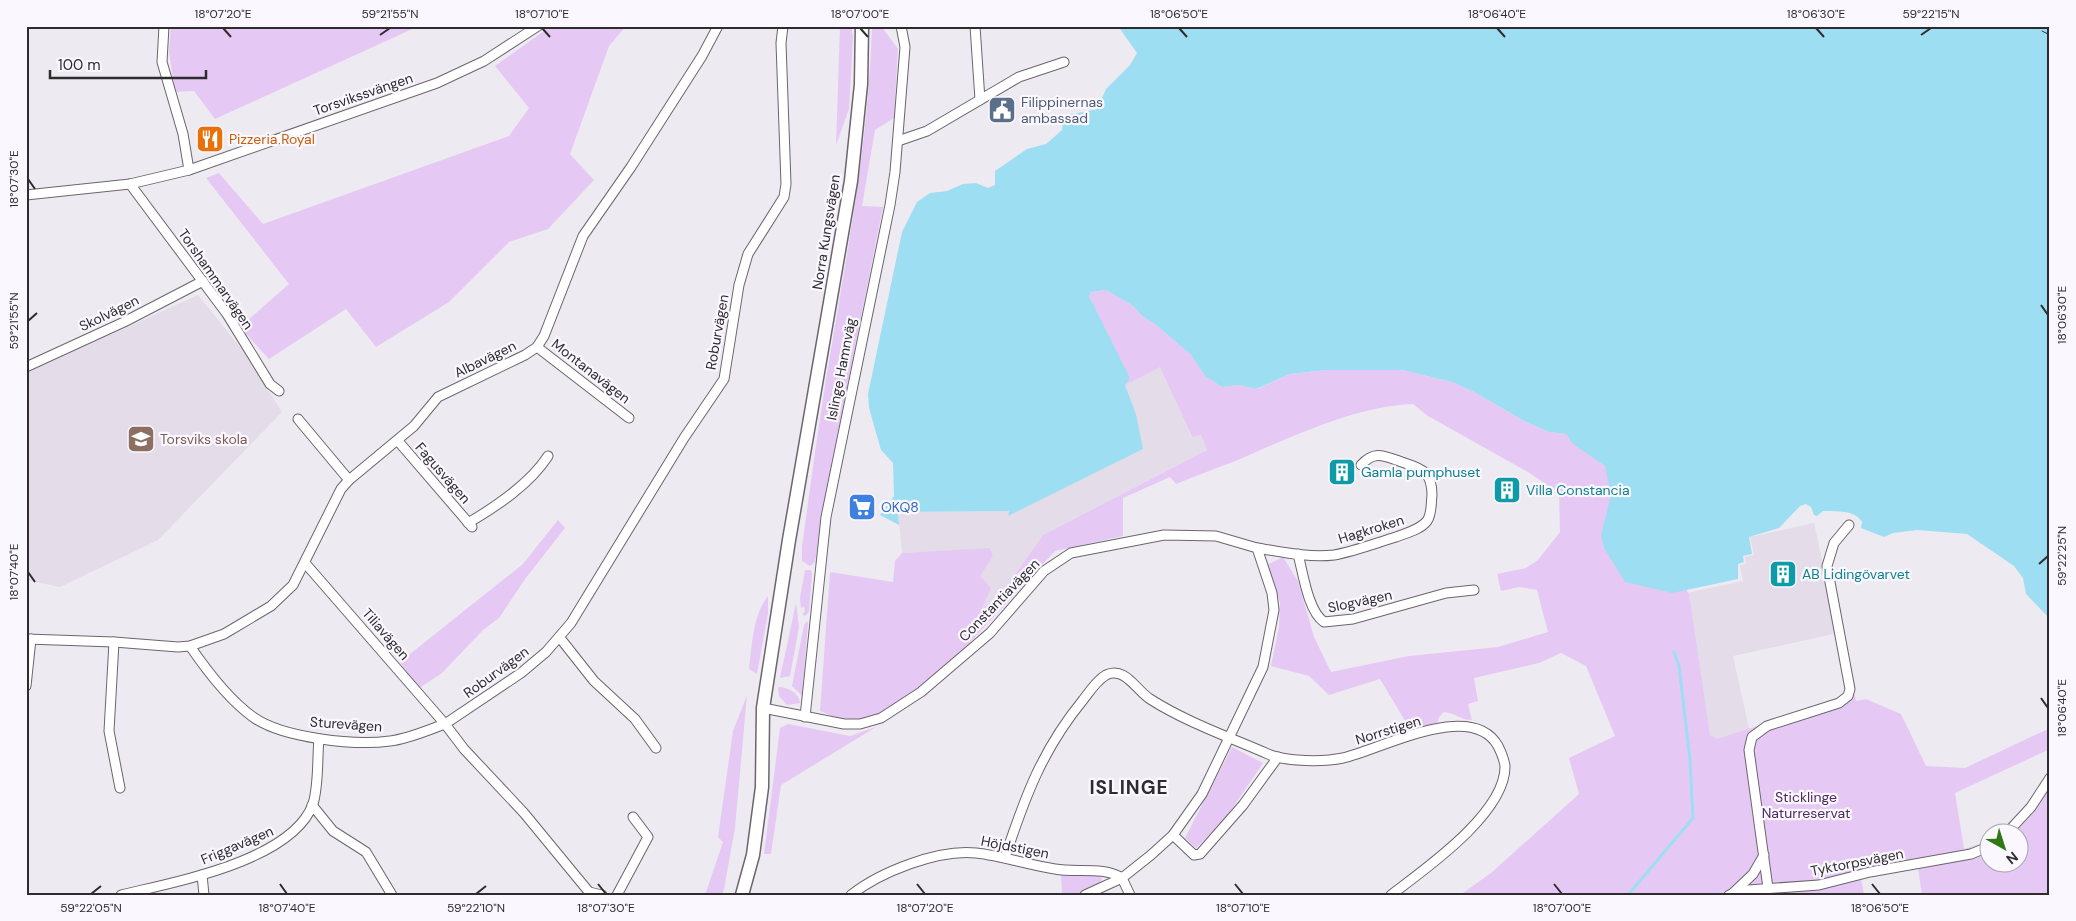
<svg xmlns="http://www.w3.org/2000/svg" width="2076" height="921" font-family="'DM Sans',sans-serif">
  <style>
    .built { fill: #e4dce9 }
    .green { fill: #e5c9f4 }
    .water { fill: #9edef2 }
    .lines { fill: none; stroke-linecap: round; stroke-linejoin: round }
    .stream { stroke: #9edef2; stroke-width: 3 }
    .ferry { stroke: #193841; stroke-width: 1; stroke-dasharray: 6 5; stroke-linecap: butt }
    .minor-casing { stroke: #6a666c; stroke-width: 11 }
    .secondary-casing { stroke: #6a666c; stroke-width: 15 }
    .minor { stroke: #fff; stroke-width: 9 }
    .secondary { stroke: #fff; stroke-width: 12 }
    .ticks { fill: none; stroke: #2e2c2f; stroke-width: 2 }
    .labels { text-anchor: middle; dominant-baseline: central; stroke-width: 4.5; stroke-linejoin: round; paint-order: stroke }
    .street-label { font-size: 14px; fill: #2e2c2f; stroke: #fbf7fe }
    .service-label { font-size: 14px; fill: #4e5e75; stroke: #fbf7fe; text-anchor: start }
    .food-label { font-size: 14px; fill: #c56008; stroke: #fbf7fe; text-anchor: start }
    .education-label { font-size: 14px; fill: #785e54; stroke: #fbf7fe; text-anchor: start }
    .culture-label { font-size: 14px; fill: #0d838f; stroke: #fbf7fe; text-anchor: start }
    .shop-label { font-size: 14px; fill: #366cbe; stroke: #fbf7fe; text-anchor: start }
    .park-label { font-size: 14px; fill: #4f2a61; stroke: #fbf7fe }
    .district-label { font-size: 19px; font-weight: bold; letter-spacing: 1px; fill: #2e2c2f; stroke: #fbf7fe }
    .neatline { fill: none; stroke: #2e2c2f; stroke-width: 2 }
    .ticks-label { font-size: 12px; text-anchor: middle; fill: #2e2c2f }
  </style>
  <rect width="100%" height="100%" fill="#eeeaf1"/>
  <!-- built -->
  <g class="built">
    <path d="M198,295L244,352L282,412L158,540L60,587L26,580V373Z"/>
    <path d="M1160,366L1191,436L1201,435L1207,450L1043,535L999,597L981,608L979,576L993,556L990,549L902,553L898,512L1010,511L1008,515L1142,449L1136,414L1125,385Z"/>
    <path d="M1814,523L1838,633L1733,656L1750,733L1711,741L1677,595L1743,581L1740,565L1746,564L1745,557L1754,555L1750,537Z"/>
  </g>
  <!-- green -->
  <g class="green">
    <path d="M171,26H419L215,119L194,91L175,92L169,52Z"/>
    <path d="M551,26H626L609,46L570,154L594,180L548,229L509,242L449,302L376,347L346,309L269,359L240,327L289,284L206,178L219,173L263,224L509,136L529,108L495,66Z"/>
    <path d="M840,26H851L853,37L849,109L836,145Z"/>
    <path d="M872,26H881L898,49L894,118L875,130L862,206L883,207L833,457L815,562L810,566L802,561V547C812,473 822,400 835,326C852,226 869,128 872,26Z"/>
    <path d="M1106,290L1133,306L1142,316L1155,324L1191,355L1205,376L1222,387L1239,385L1257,389L1290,374L1326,370H1402L1452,382L1472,391L1526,422L1549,432L1566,434C1577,450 1594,454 1607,468L1689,594L1710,735L1717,739L1855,695L1856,701L1866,699L1901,714L1926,766L1965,768L2050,728V749L1955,793L1964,849L1988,841V864H2018V834L1999,833L2025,806L2050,772V895H1922L1918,868L1861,878L1864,895H1460L1491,873L1579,794L1569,758L1615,736L1586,666L1561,653L1539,663L1474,678L1478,701L1468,704L1472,720C1461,720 1455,713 1444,712L1439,717L1437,724L1410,729L1380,679L1329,695L1309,676L1271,666L1279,627L1280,602L1267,565L1283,557L1298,581L1314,637L1331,672L1409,656L1498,647L1548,632L1537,590L1519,587L1501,591L1497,574L1526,568L1538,560L1560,532L1559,493L1528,472L1428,416L1413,404C1354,406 1287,439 1233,462C1214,469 1195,476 1176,484L1170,477L1123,498V536L1055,551L960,653L909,698L881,714L856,720L835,717L820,711L830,572L893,582L895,561L902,553L990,548L993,556L980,576L991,588L982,608L999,597L1043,535L1207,450L1201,435L1192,437L1160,367L1125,385L1089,295L1091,292Z"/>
    <path d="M558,520L565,528L525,579L499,618L483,630L442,673L418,689L400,662L523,564Z"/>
    <path d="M805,570H811L812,574L809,612L805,616L802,614L805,611L804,607L801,608L800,598Z"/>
    <path d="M768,596V613L757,674L749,669C752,645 753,615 768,596Z"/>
    <path d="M796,603L799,627L790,676L780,678Z"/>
    <path d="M807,621L808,623L802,696L792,686L804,625Z"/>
    <path d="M778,687C788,687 799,693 800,703L787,705L779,696Z"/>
    <path d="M747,695L735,828L724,889L722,895H705L723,842L718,837L733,731Z"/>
    <path d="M788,724L850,736L876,727L781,785L771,854H764L780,728Z"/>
    <path d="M1232,747L1263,763L1225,819L1196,848L1185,838Z"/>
    <path d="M1061,874L1102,875L1101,883L1076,895H1062Z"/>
  </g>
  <!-- water -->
  <path class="water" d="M1118,26H2050V619L2026,594L2023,578L2014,566L1967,534L1917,530L1893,533L1884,537L1861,528L1862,522C1854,509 1837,512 1823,511L1817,516L1814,515L1811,507L1806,504L1800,506L1779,528L1749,537L1752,554L1743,556L1744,562L1738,564V579L1672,593L1625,582L1604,548L1601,535L1611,495L1605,466L1573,444L1566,434L1549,432L1526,422L1472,391L1452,382L1402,370H1326L1290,374L1256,389L1239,385L1222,387L1205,376L1191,355L1155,324L1142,316L1133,306L1106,290L1091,292L1089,296L1129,376V380L1125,385L1136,414L1143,449L1008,516L1009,511L898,512L899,525L880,515L894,496L893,463L881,450L869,408L868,394L902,232L917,202L930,193L947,191L963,184L976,183L988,188L995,185V171L1027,149L1046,144L1062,130L1063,116L1097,109L1106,89L1130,65L1137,53Z"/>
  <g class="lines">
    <!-- stream -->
    <path class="stream" d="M1628,895L1693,818L1690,760L1679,666L1674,652"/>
    <!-- ferry -->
    <path class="ferry" d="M2032,26L2050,35"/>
    <!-- minor casing -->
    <g class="minor-casing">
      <g id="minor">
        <path d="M164,26L162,62L183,134L189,170"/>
        <path d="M975,26L980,100"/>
        <path d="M898,141L927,131L1019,77L1064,62"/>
        <path d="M130,184L227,314L270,384L279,391"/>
        <path d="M26,195L130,184L189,170L437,83L484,61L538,26"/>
        <path d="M537,347L629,418"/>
        <path d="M26,367L124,322L203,281"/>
        <path d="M298,419L349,480"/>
        <path d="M398,441L472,527"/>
        <path d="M468,523C497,506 530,484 548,456"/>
        <path d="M1257,548C1282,552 1309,558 1334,555C1355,551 1376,543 1396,537C1406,533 1420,530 1427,521C1432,514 1431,503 1432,495C1432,469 1419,468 1399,461C1382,455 1374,451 1361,465"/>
        <path d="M1298,554C1303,573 1308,611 1324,622L1353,619L1446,593L1474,590"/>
        <path d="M305,563L445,724L521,673L546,652L571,623L684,438L724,379L739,285L748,254L784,197L786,184L781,43L783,26"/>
        <path d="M560,638L594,681L635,719L656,748"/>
        <path d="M26,639L114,642L178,647L190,646L224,634L271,606L293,585L341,489L349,480L414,426L438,397L525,355L537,347L544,336L583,236L631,167L702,56L718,26"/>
        <path d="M114,642L109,731L120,788"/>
        <path d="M190,646C207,671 228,699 253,717C282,738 355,746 390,741C408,739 428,730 445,724L464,749L524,813L589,892L588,895"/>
        <path d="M26,686L31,639"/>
        <path d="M763,708L844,724H860L881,718L921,692L990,633L1044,571L1071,553L1164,535L1216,536L1257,548L1272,593L1274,610L1263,667L1202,794L1173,835L1151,855L1122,878L1085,895"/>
        <path d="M805,717L826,517L890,205L895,172L905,47L901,26"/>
        <path d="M312,805L333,831L366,852L392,895"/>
        <path d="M2006,834L2031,807L2050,778"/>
        <path d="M1173,835L1194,855L1200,854L1243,805L1278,757"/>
        <path d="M1005,857C1025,797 1042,750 1083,700C1089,692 1097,680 1106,675C1125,666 1136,690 1150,699C1186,722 1229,737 1268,754C1286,762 1324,762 1343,758C1382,749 1472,699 1498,746C1501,752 1504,759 1505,766C1506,813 1425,869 1391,895"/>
        <path d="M202,875L204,895"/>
        <path d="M1768,888L1749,750L1752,737L1767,726L1839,703L1848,696L1850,689L1827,566L1834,543L1849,525"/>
        <path d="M589,892L602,895"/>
        <path d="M1733,893L1753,874L1764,855"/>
        <path d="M121,895C174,882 292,861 313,804C319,784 317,759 319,739"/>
        <path d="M617,895L648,837L633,817"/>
        <path d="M851,895C880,872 938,849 976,853C1003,856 1028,865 1055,869C1076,873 1104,866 1122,878L1130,895"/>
        <path d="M1729,895L1748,890L1819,885L1870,872L1971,854L1988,847"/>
      </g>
    </g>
    <!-- secondary casing -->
    <g class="secondary-casing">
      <path id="secondary" d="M742,895L753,855L762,787L763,708L789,540L851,181L861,84L862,26"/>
    </g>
    <!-- minor -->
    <use href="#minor" class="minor"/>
    <!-- secondary -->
    <use href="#secondary" class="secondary"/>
  </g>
  <!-- ticks -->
  <path class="ticks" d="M223,28L231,37M542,28L550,37M860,28L868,37M1179,28L1187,37M1497,28L1505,37M1816,28L1824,37M380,35L390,28M1921,35L1931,28M28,179L35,189M2041,305L2048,315M28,321L37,313M2039,564L2048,556M28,572L35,582M2041,698L2048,708M280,884L287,894M598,884L606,894M917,884L925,894M1235,884L1243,894M1554,884L1562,894M1872,884L1880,894M91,894L101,886M476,894L486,886"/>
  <!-- icons -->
  <defs>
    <g id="civic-square" transform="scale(1.4375)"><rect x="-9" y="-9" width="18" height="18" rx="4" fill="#5c6f8a" stroke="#fbf7fe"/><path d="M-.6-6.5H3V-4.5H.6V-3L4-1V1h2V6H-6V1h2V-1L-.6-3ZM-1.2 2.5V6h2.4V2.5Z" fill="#fff"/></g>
    <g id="restaurant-square" transform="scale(1.4375)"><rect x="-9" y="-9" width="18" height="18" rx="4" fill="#e8710a" stroke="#fbf7fe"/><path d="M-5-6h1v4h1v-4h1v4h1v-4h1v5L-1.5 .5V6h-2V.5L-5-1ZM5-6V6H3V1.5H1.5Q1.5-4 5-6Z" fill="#fff"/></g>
    <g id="school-square" transform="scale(1.4375)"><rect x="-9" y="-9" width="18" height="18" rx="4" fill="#8d6e63" stroke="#fbf7fe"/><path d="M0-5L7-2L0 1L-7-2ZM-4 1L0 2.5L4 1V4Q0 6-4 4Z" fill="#fff"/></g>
    <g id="building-square" transform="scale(1.4375)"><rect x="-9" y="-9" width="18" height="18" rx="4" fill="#0f9aa8" stroke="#fbf7fe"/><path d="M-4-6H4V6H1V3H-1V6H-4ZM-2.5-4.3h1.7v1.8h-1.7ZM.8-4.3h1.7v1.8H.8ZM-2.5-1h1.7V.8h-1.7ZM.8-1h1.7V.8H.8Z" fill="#fff"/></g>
    <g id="supermarket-square" transform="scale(1.4375)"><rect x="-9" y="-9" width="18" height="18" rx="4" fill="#3f7fe0" stroke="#fbf7fe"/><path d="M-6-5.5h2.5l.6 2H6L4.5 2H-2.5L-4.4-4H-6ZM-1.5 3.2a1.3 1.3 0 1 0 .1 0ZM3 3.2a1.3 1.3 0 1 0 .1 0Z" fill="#fff"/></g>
  </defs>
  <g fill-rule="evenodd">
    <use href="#civic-square" x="1002" y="110"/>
    <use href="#restaurant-square" x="210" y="139"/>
    <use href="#school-square" x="141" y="439"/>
    <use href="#building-square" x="1342" y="472"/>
    <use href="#building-square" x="1507" y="490"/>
    <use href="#supermarket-square" x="862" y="507"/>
    <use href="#building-square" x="1783" y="574"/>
  </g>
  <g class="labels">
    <!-- street labels -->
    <g class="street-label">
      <text transform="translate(363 94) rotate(-19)">Torsvikssvängen</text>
      <text transform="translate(826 232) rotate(-81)">Norra Kungsvägen</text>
      <text transform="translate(216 279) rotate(55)">Torshammarvägen</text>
      <text transform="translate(109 313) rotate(-26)">Skolvägen</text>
      <text transform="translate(717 332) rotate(-80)">Roburvägen</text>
      <text transform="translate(485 359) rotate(-26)">Albavägen</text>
      <text transform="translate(841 369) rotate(-79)">Islinge Hamnväg</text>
      <text transform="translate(591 371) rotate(38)">Montanavägen</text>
      <text transform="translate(443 473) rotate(49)">Fagusvägen</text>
      <text transform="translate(1371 529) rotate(-17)">Hagkroken</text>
      <text transform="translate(999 600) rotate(-46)">Constantiavägen</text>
      <text transform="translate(1360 601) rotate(-12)">Slogvägen</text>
      <text transform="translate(386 634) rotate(49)">Tiliavägen</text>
      <text transform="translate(496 672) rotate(-36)">Roburvägen</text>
      <text transform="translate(346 724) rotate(4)">Sturevägen</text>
      <text transform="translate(1388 730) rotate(-17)">Norrstigen</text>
      <text transform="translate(237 845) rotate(-23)">Friggavägen</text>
      <text transform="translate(1015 847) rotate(11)">Höjdstigen</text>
      <text transform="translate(1857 862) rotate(-11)">Tyktorpsvägen</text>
    </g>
    <!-- service labels -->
    <g class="service-label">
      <text x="1021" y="102">Filippinernas<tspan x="1021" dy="16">ambassad</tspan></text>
    </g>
    <!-- food labels -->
    <g class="food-label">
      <text x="229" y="139">Pizzeria Royal</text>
    </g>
    <!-- education labels -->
    <g class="education-label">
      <text x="160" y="439">Torsviks skola</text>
    </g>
    <!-- culture labels -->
    <g class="culture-label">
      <text x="1361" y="472">Gamla pumphuset</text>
      <text x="1526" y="490">Villa Constancia</text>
      <text x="1802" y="574">AB Lidingövarvet</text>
    </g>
    <!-- shop labels -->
    <g class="shop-label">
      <text x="881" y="507">OKQ8</text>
    </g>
    <!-- park labels -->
    <g class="park-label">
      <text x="1806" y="797">Sticklinge<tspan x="1806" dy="16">Naturreservat</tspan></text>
    </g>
    <!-- district labels -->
    <g class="district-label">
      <text x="1129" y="787">ISLINGE</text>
    </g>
  </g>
  <!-- border -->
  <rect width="2076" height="921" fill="none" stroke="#fbf7fe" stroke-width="55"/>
  <!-- north arrow -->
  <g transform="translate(2004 848) rotate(141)"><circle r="24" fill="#fbf7fe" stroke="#a9a6ab"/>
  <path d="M0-4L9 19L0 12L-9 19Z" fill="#337616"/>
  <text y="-8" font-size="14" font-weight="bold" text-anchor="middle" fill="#2e2c2f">N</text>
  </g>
  <!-- scale -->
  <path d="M50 70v8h156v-8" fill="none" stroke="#2e2c2f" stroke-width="2.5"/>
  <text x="58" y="70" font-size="15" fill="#2e2c2f" stroke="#fbf7fe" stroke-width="4" paint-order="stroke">100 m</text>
  <rect x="28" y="28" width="2020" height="866" class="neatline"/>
  <g class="ticks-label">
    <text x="223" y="18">18°07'20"E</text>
    <text x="390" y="18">59°21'55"N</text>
    <text x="542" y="18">18°07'10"E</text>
    <text x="860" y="18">18°07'00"E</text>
    <text x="1179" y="18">18°06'50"E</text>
    <text x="1497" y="18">18°06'40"E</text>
    <text x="1816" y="18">18°06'30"E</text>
    <text x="1931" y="18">59°22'15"N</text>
    <text transform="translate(14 179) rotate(-90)" y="4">18°07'30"E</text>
    <text transform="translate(2062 315) rotate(-90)" y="4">18°06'30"E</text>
    <text transform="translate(14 321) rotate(-90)" y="4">59°21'55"N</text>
    <text transform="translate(2062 556) rotate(-90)" y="4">59°22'25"N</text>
    <text transform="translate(14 572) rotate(-90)" y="4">18°07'40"E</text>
    <text transform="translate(2062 708) rotate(-90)" y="4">18°06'40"E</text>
    <text x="91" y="912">59°22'05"N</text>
    <text x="287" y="912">18°07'40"E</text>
    <text x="476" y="912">59°22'10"N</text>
    <text x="606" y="912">18°07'30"E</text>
    <text x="925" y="912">18°07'20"E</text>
    <text x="1243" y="912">18°07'10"E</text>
    <text x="1562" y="912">18°07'00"E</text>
    <text x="1880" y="912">18°06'50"E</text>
  </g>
</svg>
